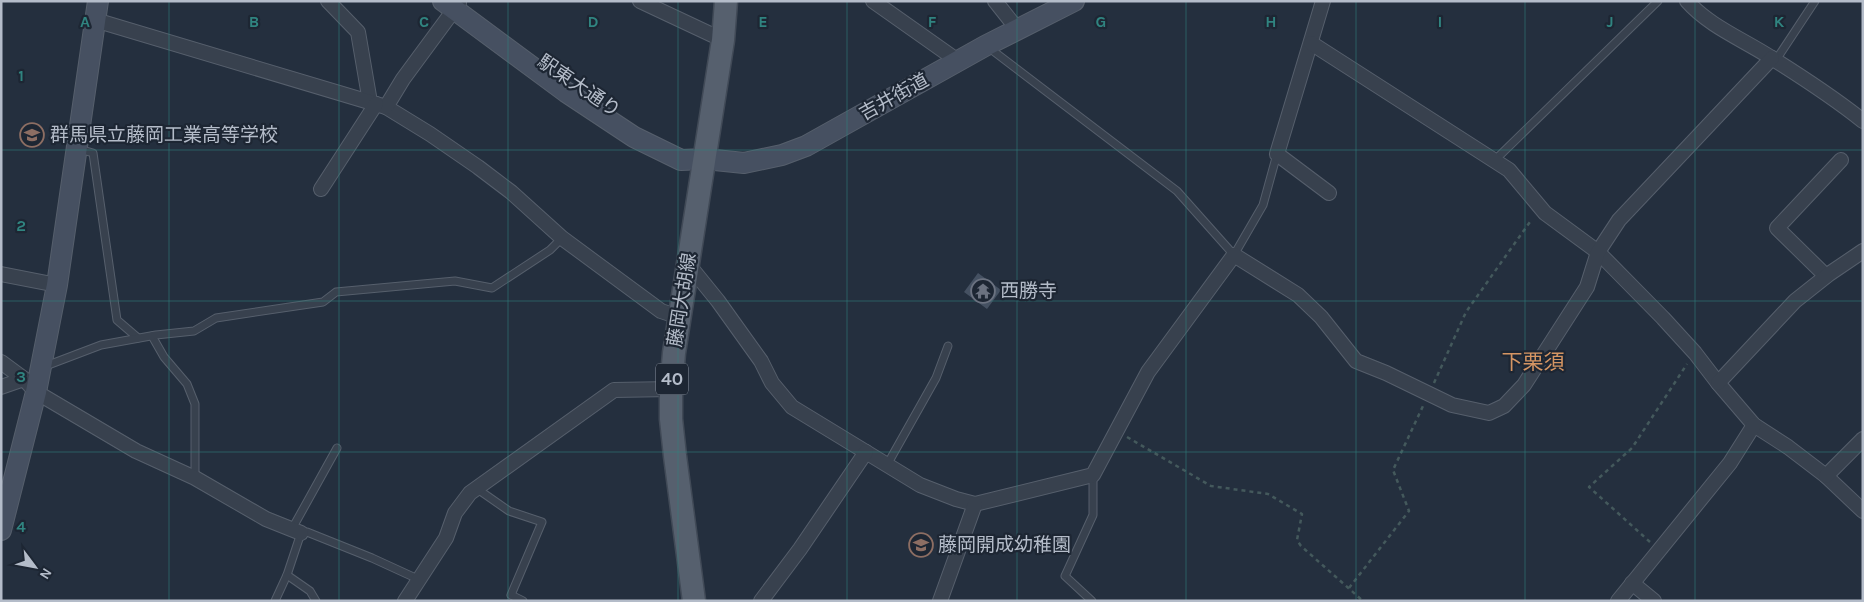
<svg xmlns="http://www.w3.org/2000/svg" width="1864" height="602" font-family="Karla,'Noto Sans JP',sans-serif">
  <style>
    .building { fill: #455162 }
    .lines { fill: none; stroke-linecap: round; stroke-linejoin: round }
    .lane-casing { stroke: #565f6c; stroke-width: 9 }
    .street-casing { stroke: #565f6c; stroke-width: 16 }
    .secondary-casing { stroke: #565f6c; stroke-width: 22 }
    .primary-casing { stroke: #414a57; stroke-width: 25 }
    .path { stroke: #44595c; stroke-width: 2.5; stroke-dasharray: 4 4; stroke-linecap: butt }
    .lane { stroke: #38414e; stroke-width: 7 }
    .street { stroke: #38414e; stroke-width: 14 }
    .secondary { stroke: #465061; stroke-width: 20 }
    .primary { stroke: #56606e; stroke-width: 22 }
    .grid { fill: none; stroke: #308480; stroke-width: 1; stroke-opacity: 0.55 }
    .labels { text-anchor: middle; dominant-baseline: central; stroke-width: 4.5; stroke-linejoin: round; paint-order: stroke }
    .shield { fill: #1d2633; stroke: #878f9c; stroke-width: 1 }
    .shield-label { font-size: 18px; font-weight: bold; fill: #b4bcc9 }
    .street-label { font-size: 19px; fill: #b4bcc9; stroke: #1d2633 }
    .poi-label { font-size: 19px; fill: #b4bcc9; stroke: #1d2633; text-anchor: start }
    .quarter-label { font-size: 21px; fill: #d59563; stroke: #1d2633 }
    .grid-label { font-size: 16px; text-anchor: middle; font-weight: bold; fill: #308480; stroke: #1d2633; stroke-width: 4.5; stroke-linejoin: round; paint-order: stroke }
  </style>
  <rect width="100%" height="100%" fill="#242f3e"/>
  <!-- building -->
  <path class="building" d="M978,273L1001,290L987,309L964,292Z"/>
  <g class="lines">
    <!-- lane casing -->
    <g class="lane-casing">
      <g id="lane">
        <path d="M988,47L1177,191L1234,255L1263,205L1277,154"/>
        <path d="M1776,60L1815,1"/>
        <path d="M79,149L93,153L117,320L138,338"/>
        <path d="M1495,160L1658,1"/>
        <path d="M152,336L164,357L187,384L195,404V478"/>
        <path d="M43,367L101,345L156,335L194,331L216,318L323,302L336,292L455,281L492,288L550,250L562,238"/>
        <path d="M887,465L936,378L948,346"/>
        <path d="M476,488L509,511L542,522L511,595L523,601"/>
        <path d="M292,529L337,448"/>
        <path d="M287,575L310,591L316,601"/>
        <path d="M275,601L287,575L301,533L307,532L372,558L420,580"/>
        <path d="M1092,601L1065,576L1093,515V475"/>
      </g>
    </g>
    <!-- street casing -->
    <g class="street-casing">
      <g id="street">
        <path d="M328,1L358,32L370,102"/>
        <path d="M640,1L723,40"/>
        <path d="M873,1L958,61"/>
        <path d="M995,1L1018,30"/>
        <path d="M1323,1L1277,154L1329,193"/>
        <path d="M1687,1C1709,26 1742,39 1770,57C1802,77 1833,97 1863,121"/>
        <path d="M95,20L386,107L430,134L478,167L511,192L562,238L661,311L679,317"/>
        <path d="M1311,43L1509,170L1545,213L1598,252L1663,318L1695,353L1718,383L1754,425L1788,447L1826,476L1863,511"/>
        <path d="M386,107L403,79L459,3"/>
        <path d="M321,189L376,104"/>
        <path d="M688,264L718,301L761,361L772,383L792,407L920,485L956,499L975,504L1093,475L1148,372L1234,255L1298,295L1321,317L1356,361L1386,373L1452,405L1489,413L1504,406L1524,385L1587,287L1598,252L1619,220L1772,58"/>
        <path d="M1,274L57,285"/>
        <path d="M1826,276L1777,228L1841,160"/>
        <path d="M1,362L24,379"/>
        <path d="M1718,383L1795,301L1829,274L1863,251"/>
        <path d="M1,387L24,379L36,392L136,451L195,478L266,519L301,533"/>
        <path d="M1826,476L1863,439"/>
        <path d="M1632,583L1654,601"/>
        <path d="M405,601L446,538L455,513L470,493L614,390L671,389"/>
        <path d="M761,601L800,549L866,452"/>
        <path d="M940,601L975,504"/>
        <path d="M1618,601L1730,463L1754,425"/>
      </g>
    </g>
    <!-- secondary casing -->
    <g class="secondary-casing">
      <g id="secondary">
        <path d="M443,1L566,92L634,137L681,160L705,159L744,163L782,155L806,146L985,46L1074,1"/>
        <path d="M1,530L36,392L57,285L98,1"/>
      </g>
    </g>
    <!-- primary casing -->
    <g class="primary-casing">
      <path id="primary" d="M694,601L675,456L671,419V389L674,353L723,40L726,1"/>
    </g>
    <!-- path -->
    <g class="path">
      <path d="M1434,383L1466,312L1532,219"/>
      <path d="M1127,437L1211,486L1268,494L1302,514L1297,540L1301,546L1363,601"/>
      <path d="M1650,542L1589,487L1632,448L1687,364"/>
      <path d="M1349,588L1409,511L1393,470L1423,406"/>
    </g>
    <!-- lane -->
    <use href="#lane" class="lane"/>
    <!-- street -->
    <use href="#street" class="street"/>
    <!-- secondary -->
    <use href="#secondary" class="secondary"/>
    <!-- primary -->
    <use href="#primary" class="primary"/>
  </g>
  <!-- grid -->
  <path class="grid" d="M169,1V601M339,1V601M508,1V601M678,1V601M847,1V601M1017,1V601M1186,1V601M1356,1V601M1525,1V601M1695,1V601M1,150H1863M1,301H1863M1,452H1863"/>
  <!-- icons -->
  <defs>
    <g id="school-ring" transform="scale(1.25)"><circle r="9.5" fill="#1d2633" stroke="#8d6e63" stroke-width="1.5"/><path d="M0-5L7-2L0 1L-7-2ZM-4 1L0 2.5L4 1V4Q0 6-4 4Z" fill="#8d6e63"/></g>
    <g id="temple-ring" transform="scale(1.25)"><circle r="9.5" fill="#1d2633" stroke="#6b7280" stroke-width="1.5"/><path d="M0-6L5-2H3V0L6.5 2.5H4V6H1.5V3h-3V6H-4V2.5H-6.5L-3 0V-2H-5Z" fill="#6b7280"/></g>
  </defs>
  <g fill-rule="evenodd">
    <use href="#school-ring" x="32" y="135"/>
    <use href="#temple-ring" x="983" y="291"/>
    <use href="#school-ring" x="921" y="545"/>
  </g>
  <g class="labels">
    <!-- shield labels -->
    <rect class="shield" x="656" y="363.5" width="32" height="31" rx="4"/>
    <g class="shield-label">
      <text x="672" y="379">40</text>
    </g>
    <!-- street labels -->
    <g class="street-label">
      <text transform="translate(579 86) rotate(34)">駅東大通り</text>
      <text transform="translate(894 97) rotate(-29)">吉井街道</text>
      <text transform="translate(682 300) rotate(-81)">藤岡大胡線</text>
    </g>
    <!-- poi labels -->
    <g class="poi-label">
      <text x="50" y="135">群馬県立藤岡工業高等学校</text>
      <text x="1000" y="291">西勝寺</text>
      <text x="938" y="545">藤岡開成幼稚園</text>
    </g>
    <!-- quarter labels -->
    <g class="quarter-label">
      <text x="1533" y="362">下栗須</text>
    </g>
  </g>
  <g class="grid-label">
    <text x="85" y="27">A</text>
    <text x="254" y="27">B</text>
    <text x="424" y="27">C</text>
    <text x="593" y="27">D</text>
    <text x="763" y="27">E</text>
    <text x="932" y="27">F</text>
    <text x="1101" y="27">G</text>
    <text x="1271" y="27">H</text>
    <text x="1440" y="27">I</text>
    <text x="1610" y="27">J</text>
    <text x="1779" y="27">K</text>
    <text x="21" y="81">1</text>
    <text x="21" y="231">2</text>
    <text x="21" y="382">3</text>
    <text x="21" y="532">4</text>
  </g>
  <!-- border -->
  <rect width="1864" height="602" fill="none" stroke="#b4bcc9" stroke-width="5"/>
  <!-- north arrow -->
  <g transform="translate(35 567) rotate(122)" stroke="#1d2633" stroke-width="4" paint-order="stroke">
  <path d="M0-4L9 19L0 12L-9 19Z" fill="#b4bcc9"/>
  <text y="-8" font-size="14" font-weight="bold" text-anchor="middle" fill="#b4bcc9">N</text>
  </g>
</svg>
